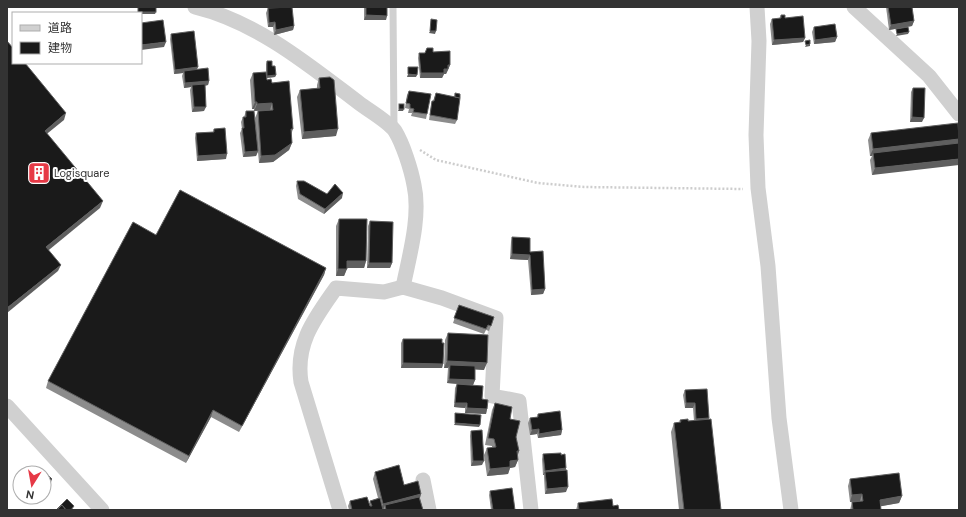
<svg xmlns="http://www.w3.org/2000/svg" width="966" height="517" font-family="'DM Sans','Noto Sans JP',sans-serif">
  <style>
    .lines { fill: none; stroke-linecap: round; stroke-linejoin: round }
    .path { stroke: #cdcdcd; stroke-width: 2.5; stroke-dasharray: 2 2; stroke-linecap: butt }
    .lane { stroke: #d0d0d0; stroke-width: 7 }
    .street { stroke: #d0d0d0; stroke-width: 15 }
    .wall { fill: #8c8c8c }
    .shaded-wall { fill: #5f5f5f }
    .building { fill: #1a1a1a; stroke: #5f5f5f }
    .labels { text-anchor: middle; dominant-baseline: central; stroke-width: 4; stroke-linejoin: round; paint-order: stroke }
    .poi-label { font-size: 11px; fill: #333; stroke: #fff; text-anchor: start }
  </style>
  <rect width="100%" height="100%" fill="#fff"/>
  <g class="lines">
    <!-- path -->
    <path class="path" d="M420,150L436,160L538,183L584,187L743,189"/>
    <!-- lane -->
    <path class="lane" d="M393,7L394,129"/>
    <!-- street -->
    <g class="street">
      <path d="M195,7C257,22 309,65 359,103C368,110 389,122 395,131C403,144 411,169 414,185C421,216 409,257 403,287"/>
      <path d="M757,7L759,41L756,135L758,188L768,266L779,418L791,510"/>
      <path d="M854,7L929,76L959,114"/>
      <path d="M7,406L102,510"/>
      <path d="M423,480L429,510"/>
      <path d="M340,510L301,382C295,343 315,318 336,288L384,292L403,287L442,298L496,318L492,396L519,401L531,510"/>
    </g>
  </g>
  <!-- wall -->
  <g class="wall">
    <path d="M364,7H387L386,20H364Z"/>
    <path d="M886,7H912L914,21L912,26L889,30Z"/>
    <path d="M268,8L294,26L293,30L274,35L273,27H268L266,13Z"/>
    <path d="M781,15L785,18L805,38L803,42L772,45L770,24L772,19H779Z"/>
    <path d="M814,27L837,37L835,42L814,44L812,32Z"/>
    <path d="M171,34L197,70L209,81L208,85L205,86L204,111L192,112L190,90L191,87L184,88L182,76L183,73L174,74L170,39Z"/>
    <path d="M427,48L433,52L450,65L446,74H444L442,78H420L418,58L419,53H425Z"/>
    <path d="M267,61L272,66L276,75L275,77L266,78L267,80L272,83L293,129L291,135L292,143L289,150L273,162L259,163L258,152L256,156L243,157L240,133L242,129L241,122L243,117H244L246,111L257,142L255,118L258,111L270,110L254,111V109H252L250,80L253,73L266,75V64Z"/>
    <path d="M319,78L336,136L302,139L297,97L300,90L317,88V85Z"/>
    <path d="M913,88L922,122H910L911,92Z"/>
    <path d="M409,91L427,114L426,119L411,116L412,113H408L409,109L405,108L407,95Z"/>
    <path d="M436,93L454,97L455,93L457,120L455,124L429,120L431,106L432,101H433Z"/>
    <path d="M214,129L226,159L197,161L195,138L196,133L213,132Z"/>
    <path d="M959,130V143L872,175L870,160L872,156H870L868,140L871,133Z"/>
    <path d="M297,181L327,194L342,198L324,214L298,199L296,186Z"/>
    <path d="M339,219L366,261L364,268H347L344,276H336V226Z"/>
    <path d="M370,221L392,263L390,268H367L368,226Z"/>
    <path d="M156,235L326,268L324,275L239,432L211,417L186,463L46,388L48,381Z"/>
    <path d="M512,237L530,252L545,289L543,294L531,295L528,260L510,259L511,242Z"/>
    <path d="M459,305L494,317L489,331L486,330L484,334L453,323Z"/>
    <path d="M448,333L484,370L475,369V380L473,385L487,409L486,414L465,413V408L454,407L455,388L457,384L447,383L448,368H444L445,340Z"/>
    <path d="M403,339L442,343L443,364L442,368H401V343Z"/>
    <path d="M685,390L708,419L721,510H679L671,432L674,423H679L680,420L688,421H694L693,408H685L683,395Z"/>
    <path d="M495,403L510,419L516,437L519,451L517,456L518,460L515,467L510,468L508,474L487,476L484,455L487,448H492V446L485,445L492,410Z"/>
    <path d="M538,414L562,430L561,435L538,438L537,434L530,435L528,423L530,418L537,417Z"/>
    <path d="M471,431L482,465L471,466L470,436Z"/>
    <path d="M543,454L561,455L566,468V492L545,494L544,477V475H543L542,459Z"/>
    <path d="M375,472L404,485L421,494L420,498L423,510H349L348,506L350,501L369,504L370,501L378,498L373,479Z"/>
    <path d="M850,479L902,496L899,503L881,506V510H850L852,502L860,501L850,502L848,486Z"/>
    <path d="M490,491L515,510H491L489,495Z"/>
    <path d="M578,503L613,506L619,510H576Z"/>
  </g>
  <!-- shaded-wall -->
  <g class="shaded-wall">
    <path d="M138,12H156L155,14H141V13H137Z"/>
    <path d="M366,15L387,16L386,20H364Z"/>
    <path d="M914,21L912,26L889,30L891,25Z"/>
    <path d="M275,22L273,27H268L269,23Z"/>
    <path d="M294,26L293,30L274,35L276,30Z"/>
    <path d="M430,31H436L435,34L429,33Z"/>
    <path d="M909,32L908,34L896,36L897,34Z"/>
    <path d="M837,37L835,42L814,44L815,40Z"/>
    <path d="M805,38L803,42L772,45L774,40Z"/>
    <path d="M166,42L164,47L141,50V45Z"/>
    <path d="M810,44V46L805,47L806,45Z"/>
    <path d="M448,65H450L448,70L446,74H444L442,78H420L421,73Z"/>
    <path d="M198,67L196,72L184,71L183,73L174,74L175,70Z"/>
    <path d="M408,74L417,75L416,77H407Z"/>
    <path d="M276,75L275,77L266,78L267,76Z"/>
    <path d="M209,81L208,85L192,87V85L191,87L184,88L185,83Z"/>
    <path d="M255,102H257L254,109H252Z"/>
    <path d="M272,103L270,110L254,111L257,104Z"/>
    <path d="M194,107H206L204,111L192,112Z"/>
    <path d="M399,109H404L403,111H398Z"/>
    <path d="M66,113L64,120L43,137L45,131Z"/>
    <path d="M912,117L924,118L922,122H910Z"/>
    <path d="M338,129L336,136L302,139L304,132Z"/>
    <path d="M959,139V142L958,146L873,153L872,156H870L873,149Z"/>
    <path d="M292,143L289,150L273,162L259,163L261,156Z"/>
    <path d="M258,151L256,156L243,157L245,152Z"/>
    <path d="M227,154L226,159L197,161L198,156Z"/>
    <path d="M959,159V165L872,175L875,168Z"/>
    <path d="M343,193L342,198L324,214L325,209Z"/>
    <path d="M103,201L100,208L44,254L46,247Z"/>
    <path d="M512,254L530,255L528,260L510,259Z"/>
    <path d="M347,261H366L364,268H344Z"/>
    <path d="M369,263H392L390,268H367Z"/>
    <path d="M61,265L58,271L7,313V308Z"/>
    <path d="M326,268L324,275L239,432L242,426Z"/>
    <path d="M338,269H347L344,276H336Z"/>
    <path d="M545,289L543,294L531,295L532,290Z"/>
    <path d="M447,361L487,363L484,370L449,368L450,365L448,368H444Z"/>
    <path d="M403,363L443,364L442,368H401Z"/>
    <path d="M449,379L475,380L473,385L447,383Z"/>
    <path d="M455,403H467L465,408L454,407Z"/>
    <path d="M686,403H695L693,408H685Z"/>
    <path d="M467,408L487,409L486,414L465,413Z"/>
    <path d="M213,410L211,417L186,463L189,456Z"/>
    <path d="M709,418L707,423H695L696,419Z"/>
    <path d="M455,423L480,425L479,427L454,425Z"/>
    <path d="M539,429L537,434L530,435L532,430Z"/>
    <path d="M562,430L561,435L538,438L539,434Z"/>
    <path d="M517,451H519L517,458Z"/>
    <path d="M518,460L515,467L510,468L508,474L487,476L490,469L510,461Z"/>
    <path d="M473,461H484L482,465L471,466Z"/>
    <path d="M566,468L565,473L545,472L544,475H543L545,471Z"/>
    <path d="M52,479L51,482L44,489V487Z"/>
    <path d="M568,487L566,492L545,494L547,489Z"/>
    <path d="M421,494L419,501L385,505L383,510H381L383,504Z"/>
    <path d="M862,494L860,501L850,502L852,495Z"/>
    <path d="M902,496L899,503L877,507L880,500Z"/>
  </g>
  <!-- building -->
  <g class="building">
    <rect x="138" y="7" width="18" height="5"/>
    <path d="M292,7L294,26L276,30L275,22L269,23L268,8Z"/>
    <path d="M366,7H387V16L366,15Z"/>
    <path d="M888,7H912L914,21L891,25Z"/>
    <path d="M781,15H785V18L803,16L805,38L774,40L772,19L781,18Z"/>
    <path d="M431,19L437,20L436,31H430Z"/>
    <path d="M163,20L166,42L141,45V23Z"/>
    <path d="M835,24L837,37L815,40L814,27Z"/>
    <path d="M908,27L909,32L897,34L896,29Z"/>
    <path d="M194,31L198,67L175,70L171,34Z"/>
    <path d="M810,40V44L806,45L805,41Z"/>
    <path d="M7,41L13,48V63H25L66,113L45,131L103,201L46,247L61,265L7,308Z"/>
    <path d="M427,48H433V52L450,51V65H448V69H444V73H421L419,53H425Z"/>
    <path d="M267,61H272V66H275L276,75L267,76Z"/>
    <path d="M408,67H418L417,75L408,74Z"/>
    <path d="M208,68L209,81L185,83L184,71Z"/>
    <path d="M266,72L267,80L271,79L272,83L289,81L293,129H291L292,143L275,155L261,156L258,111L273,110L272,103L257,104V102H255L253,73Z"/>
    <path d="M330,77L334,80L338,129L304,132L300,90L320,88L319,78Z"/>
    <path d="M205,84L206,107H194L192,85Z"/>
    <path d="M913,88H925L924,118L912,117Z"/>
    <path d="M409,91L431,94L427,114L413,112L414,109L410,108V104L406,103Z"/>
    <path d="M436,93L460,98L457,120L430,115L432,101H434Z"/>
    <path d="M455,93L460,94V98L455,97Z"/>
    <rect x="399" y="104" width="5" height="5"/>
    <path d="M246,111H254L258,151L245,152L242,128H244L243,117H246Z"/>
    <path d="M958,123L959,139L873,149L871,133Z"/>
    <path d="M225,128L227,154L198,156L196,133L214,132V129Z"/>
    <path d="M959,143V159L875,168L873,153Z"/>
    <path d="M297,181H304L327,194L335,184L343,193L325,209L300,194Z"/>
    <path d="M180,190L326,268L242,426L213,410L189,456L48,381L133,222L156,235Z"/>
    <path d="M339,219H367L366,261H347V269H338Z"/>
    <path d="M370,221L393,222L392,263H369Z"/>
    <path d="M512,237L530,238V252L543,251L545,289L532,290L530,255L512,254Z"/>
    <path d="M459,305L494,317L491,326L488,325L486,329L454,318Z"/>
    <path d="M448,333L488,335L487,363L447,361Z"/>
    <path d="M403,339H442V343H444L443,364L403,363Z"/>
    <path d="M450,365L475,366V380L449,379Z"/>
    <path d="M457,384L483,386L482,399L488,400L487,409L467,408V403H455Z"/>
    <path d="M707,389L709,418L696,419L695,403H686L685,390Z"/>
    <path d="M495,403L512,407L510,419L520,421L516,437L519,451H517L518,460L510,461V467L490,469L487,448L496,447L494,439L488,438Z"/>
    <path d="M560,411L562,430L539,434V429L532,430L530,418L538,417V414Z"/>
    <path d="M455,413L481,415L480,425L455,423Z"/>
    <path d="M688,419V421L711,419L721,510H684L674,423L681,422L680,420Z"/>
    <path d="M482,430L484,461H473L471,431Z"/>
    <path d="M561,453V455L565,454L566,468L545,471L543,454Z"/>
    <path d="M399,465L404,485L418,481L421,494L383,504L375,472Z"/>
    <path d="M567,470L568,487L547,489L545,472Z"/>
    <path d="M44,471L52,479L44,487V473H42Z"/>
    <path d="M899,473L902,496L880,500L881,510H853L852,502L863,501L862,494L852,495L850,479Z"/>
    <path d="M512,488L515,510H493L490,491Z"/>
    <path d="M367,497L370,506H372L370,501L380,498L383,510H352L350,501Z"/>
    <path d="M419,497L423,510H386L385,505Z"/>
    <path d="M67,499L74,506L71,510H66L62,505L57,509Z"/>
    <path d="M612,499L613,506L618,505L619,510H579L578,503Z"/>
    <path d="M62,505L66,510H57Z"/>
  </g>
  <!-- icons -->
  <defs>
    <g id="building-square" transform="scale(1.15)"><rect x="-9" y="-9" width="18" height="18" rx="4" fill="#e63946" stroke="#fff"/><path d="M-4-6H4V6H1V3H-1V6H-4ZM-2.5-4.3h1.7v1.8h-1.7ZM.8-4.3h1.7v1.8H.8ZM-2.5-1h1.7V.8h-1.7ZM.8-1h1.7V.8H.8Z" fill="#fff"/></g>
  </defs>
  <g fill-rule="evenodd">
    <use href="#building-square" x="39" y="173"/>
  </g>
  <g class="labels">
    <!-- poi labels -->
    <g class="poi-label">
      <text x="54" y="173">Logisquare</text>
    </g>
  </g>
  <!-- border -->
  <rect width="966" height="517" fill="none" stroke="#333333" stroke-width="16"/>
  <!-- legend -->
  <rect x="12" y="12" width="130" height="52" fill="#ffffff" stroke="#adadad"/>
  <rect x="20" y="25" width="20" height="6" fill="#d0d0d0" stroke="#adadad"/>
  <text x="48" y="32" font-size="12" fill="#333333">道路</text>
  <rect x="20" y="42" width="20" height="12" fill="#1a1a1a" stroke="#adadad"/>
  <text x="48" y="52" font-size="12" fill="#333333">建物</text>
  <!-- north arrow -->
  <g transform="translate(32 485) rotate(191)"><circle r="19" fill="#ffffff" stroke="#adadad"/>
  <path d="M0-3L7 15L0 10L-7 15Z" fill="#e63946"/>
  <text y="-6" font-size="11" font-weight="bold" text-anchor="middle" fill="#333333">N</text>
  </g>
</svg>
